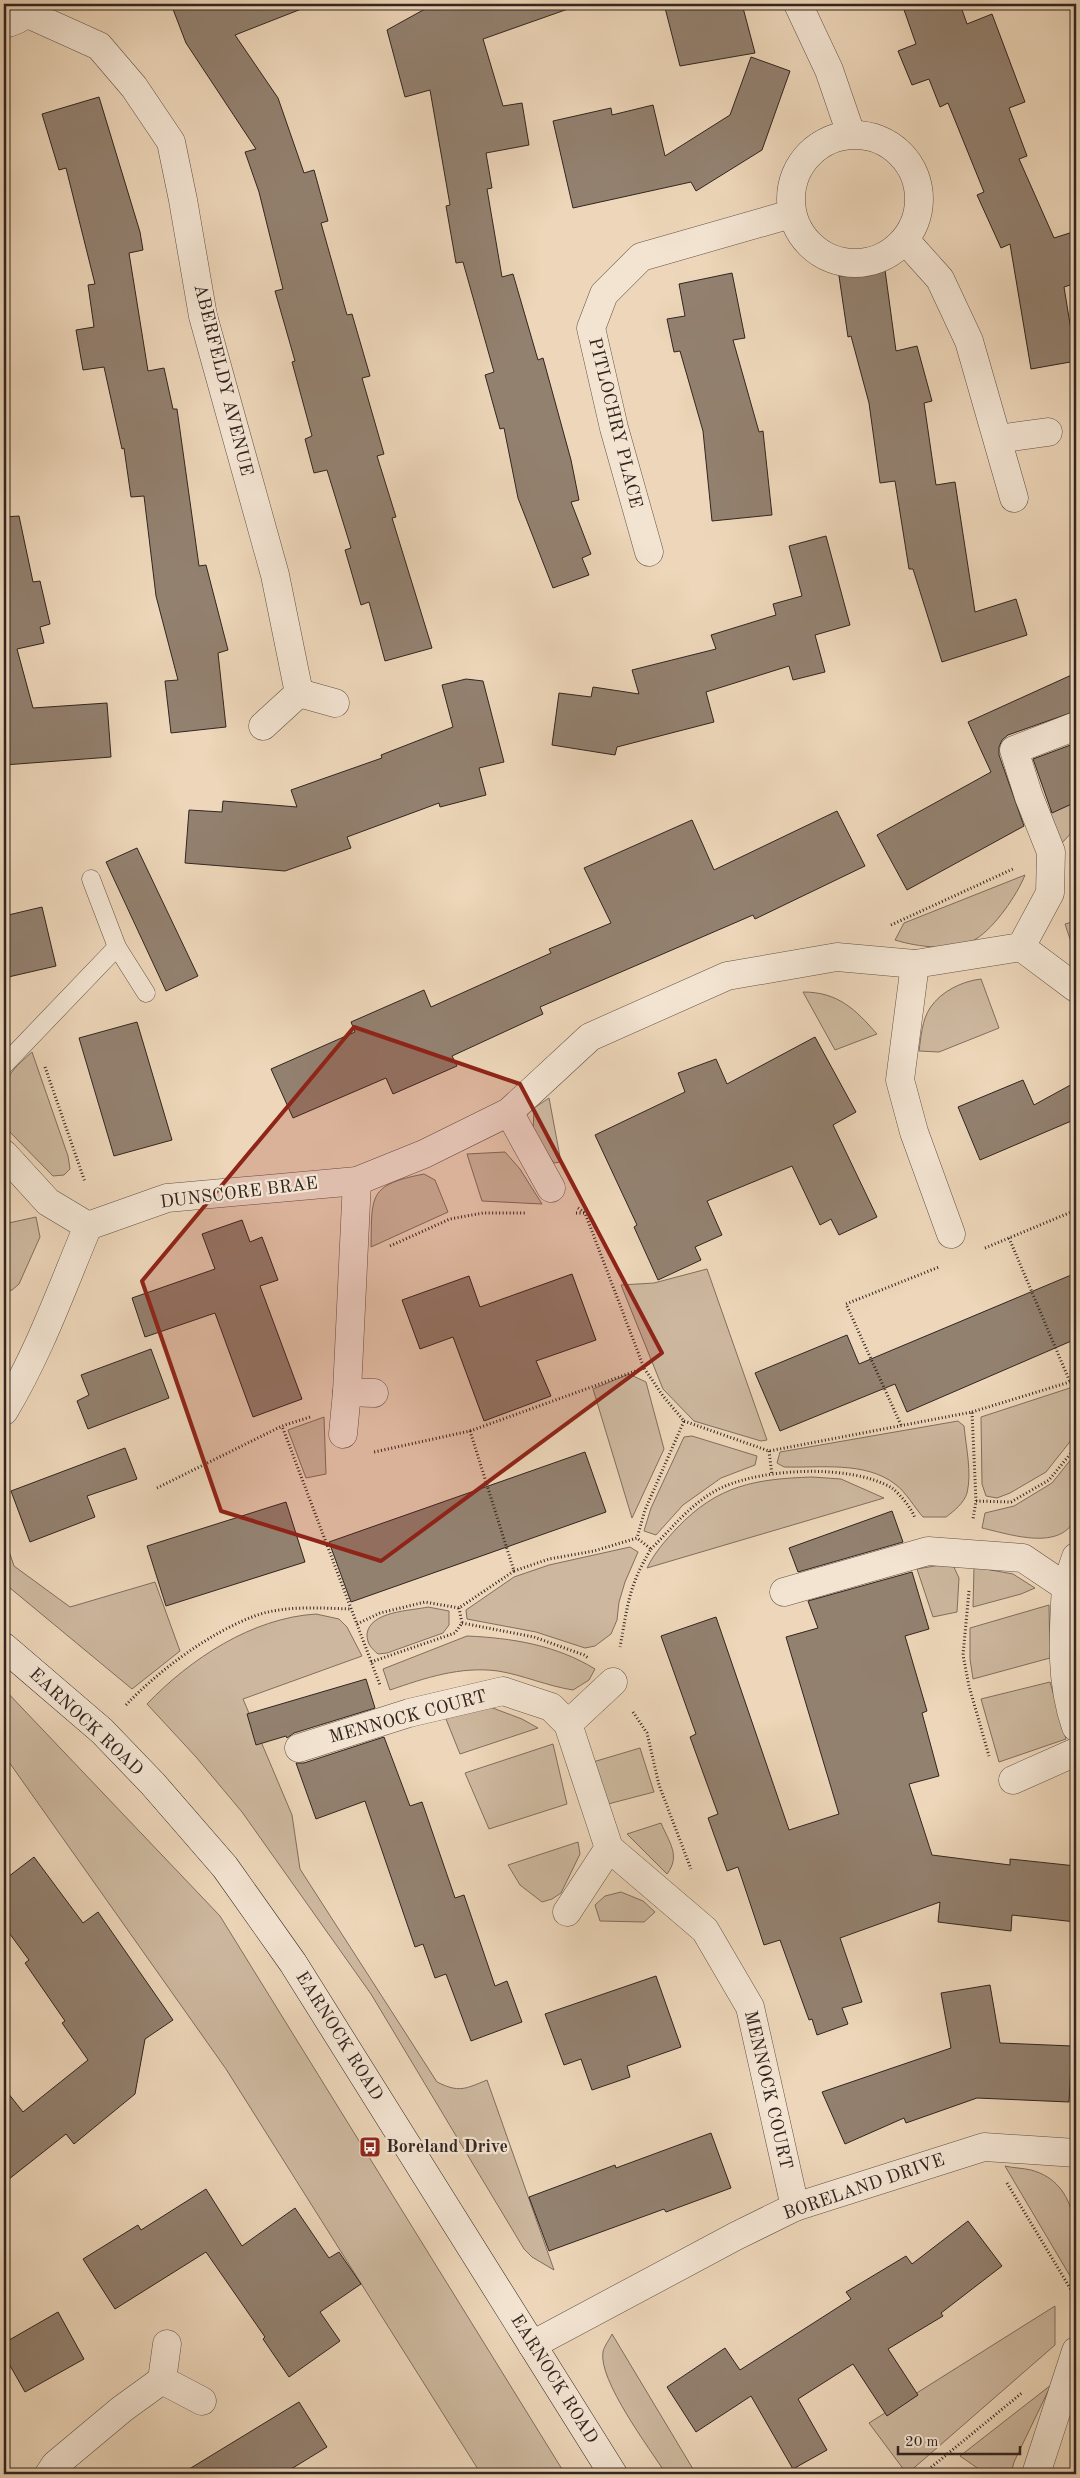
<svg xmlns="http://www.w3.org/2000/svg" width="1080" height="2478" font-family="'Old Standard TT',serif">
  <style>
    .green { fill: #cdb89f; stroke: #806e60 }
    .building { fill: #938170; stroke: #322520 }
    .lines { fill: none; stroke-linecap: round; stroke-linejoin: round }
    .lane-casing { stroke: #615146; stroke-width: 19 }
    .street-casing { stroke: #615146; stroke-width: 29 }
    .secondary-casing { stroke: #322520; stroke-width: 29 }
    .path { stroke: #322520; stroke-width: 3; stroke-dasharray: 1 2.5; stroke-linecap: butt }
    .lane { stroke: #f3e4d2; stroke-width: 18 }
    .street { stroke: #f3e4d2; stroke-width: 28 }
    .secondary { stroke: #f3e4d2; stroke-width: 28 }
    .marked { fill: #8f2418; fill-opacity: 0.2; stroke: #8f2418; stroke-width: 4; stroke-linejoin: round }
    .labels { text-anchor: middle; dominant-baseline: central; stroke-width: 4.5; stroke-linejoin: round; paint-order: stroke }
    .street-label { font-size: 18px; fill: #322520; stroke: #f3e4d2 }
    .poi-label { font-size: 18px; font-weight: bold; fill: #322520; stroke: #f3e4d2; text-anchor: start }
  </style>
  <rect width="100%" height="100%" fill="#edd6b9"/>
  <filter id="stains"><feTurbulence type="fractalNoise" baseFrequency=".004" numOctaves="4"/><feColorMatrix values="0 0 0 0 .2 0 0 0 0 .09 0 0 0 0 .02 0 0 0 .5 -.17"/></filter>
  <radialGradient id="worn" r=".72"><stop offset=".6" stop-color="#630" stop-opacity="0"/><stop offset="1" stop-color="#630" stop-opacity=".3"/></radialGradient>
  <!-- green -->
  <g class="green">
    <path d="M1076,801V828L1059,846L1048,812Z"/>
    <path d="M1025,875C1017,895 995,927 976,939C954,952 918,947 895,940L904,923Z"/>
    <path d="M1076,921V957L1065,924Z"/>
    <path d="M981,979L999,1028L939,1052L919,1051C921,1037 922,1020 930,1008C941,991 963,981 981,979Z"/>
    <path d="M803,992C838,992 855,1009 877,1034L835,1050Z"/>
    <path d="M32,1052L68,1156L70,1169L64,1175L53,1176L4,1126C4,1082 0,1080 32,1052Z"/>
    <path d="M549,1098L561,1162L554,1163L533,1134L534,1108Z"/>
    <path d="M505,1152L520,1169L542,1204L482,1201L467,1154Z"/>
    <path d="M424,1174L435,1180L448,1212L371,1247C372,1195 368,1185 424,1174Z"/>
    <path d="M36,1217L40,1237L19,1284L12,1290L4,1292V1224Z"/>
    <path d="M707,1269L767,1440L761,1441L694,1421L663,1389L621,1285L654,1283Z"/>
    <path d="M629,1374L646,1382L664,1449L632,1518L593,1389Z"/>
    <path d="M1076,1386V1434L1046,1472L1010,1493L997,1498L986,1496L982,1484L981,1417Z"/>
    <path d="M324,1417L326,1474L306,1478L288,1430Z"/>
    <path d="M958,1421L964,1426C966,1447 972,1473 967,1493C964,1503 954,1511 946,1517H923C914,1507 906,1492 895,1484C865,1461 820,1468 784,1467L777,1463L780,1452Z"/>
    <path d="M692,1436L757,1456L755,1465L721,1478L683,1505L656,1535L644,1531L651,1508L684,1437Z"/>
    <path d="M1076,1453C1076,1467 1080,1505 1076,1516C1063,1553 1009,1534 982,1528L985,1513L1014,1506L1052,1483Z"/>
    <path d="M812,1477L841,1479L884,1498L647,1568C655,1552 665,1541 677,1528C718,1485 755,1479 812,1477Z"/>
    <path d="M4,1536L14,1566L70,1607L155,1582L180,1651L132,1689L4,1583Z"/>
    <path d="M630,1547L638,1552L625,1582L619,1602L617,1620L611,1634L595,1646L585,1648L536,1632L467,1619L466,1610L514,1577L549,1565Z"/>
    <path d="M952,1563L959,1578L957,1612L933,1617L917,1569Z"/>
    <path d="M974,1567L1013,1574L1035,1588L1021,1594L973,1607Z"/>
    <path d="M1049,1605L1050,1658L973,1679L970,1659V1628Z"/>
    <path d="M428,1607L449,1611V1625L443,1633L387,1653L378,1654C371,1648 367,1644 367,1634C370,1611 410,1611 428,1607Z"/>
    <path d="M316,1614L339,1619L347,1627L362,1656L243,1699L292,1815L300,1869L437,2082C459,2093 465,2089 487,2080L554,2270L532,2257L524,2249L371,1994L242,1812L196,1757L147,1704C190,1659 252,1618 316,1614Z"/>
    <path d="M467,1636C512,1638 556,1645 595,1669L589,1680L573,1690C547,1686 523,1675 498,1671C460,1666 425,1678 390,1690L383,1669Z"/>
    <path d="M1050,1682L1066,1739L999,1762L981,1699Z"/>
    <path d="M4,1689L220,1916L565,2474H481L226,2069L4,1755Z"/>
    <path d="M490,1707L522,1719L538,1728L460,1754L444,1714Z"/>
    <path d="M553,1744L567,1804L489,1829L465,1773Z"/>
    <path d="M640,1748L654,1792L608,1804L593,1762Z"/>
    <path d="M661,1823C669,1842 681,1856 667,1874L627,1834Z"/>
    <path d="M578,1842L580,1854L561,1893L552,1899L542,1902L520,1885L508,1865Z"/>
    <path d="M621,1892L643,1901L655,1912L644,1922L600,1921L595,1905L605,1896Z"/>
    <path d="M1005,2166C1013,2168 1023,2168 1031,2170C1080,2183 1079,2240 1073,2281Z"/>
    <path d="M1055,2306V2345L907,2474L869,2423Z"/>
    <path d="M612,2334L696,2474H666C650,2449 598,2380 603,2352C604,2346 610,2339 612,2334Z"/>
    <path d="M1051,2385L1014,2462L1011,2474H986L960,2456Z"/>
  </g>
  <!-- building -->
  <g class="building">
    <path d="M171,4H309V6L235,35L278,98L304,173L314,170L328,221L321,223L347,315L352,314L370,376L362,378L384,454L377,456L396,517L392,518L432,648L385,661L369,602L361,605L345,550L351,548L327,470L314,473L305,439L312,436L292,362L295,361L275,291L283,289L259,192L245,152L256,149L186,43Z"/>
    <path d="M434,4H568V9L483,39L503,106L522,103L529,145L486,153L492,188L487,189L502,277L513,274L538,360L543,358L571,460L579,500L571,502L591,554L582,558L589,575L553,588L518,498L504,428L500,429L485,375L494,372L463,262L456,263L446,206L450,205L430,90L405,97L387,30Z"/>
    <path d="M664,4H742L755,53L680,66Z"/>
    <path d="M902,4H960L967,24L992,14L1025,102L1009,108L1027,156L1019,159L1054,238L1076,231V283L1064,287L1076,361L1031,369L1010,244L1001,248L977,195L984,192L948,103L940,107L929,79L912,85L898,51L916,44Z"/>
    <path d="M751,57L790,71L762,150L696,191L691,182L573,208L553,121L611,108L612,115L653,105L665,156L730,115Z"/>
    <path d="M99,97L140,232L143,250L129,253L148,371L164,368L173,409H177L199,566L206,565L228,650L218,653L226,727L171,733L165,681L178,680L156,596L144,496L131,497L124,448L122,449L104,367L83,370L76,330L94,327L88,285L95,284L66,168L59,170L42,114Z"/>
    <path d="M885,270L896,351L917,346L932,401L924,403L936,485L955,482L975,612L1016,599L1027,635L942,662L913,569H909L895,481L880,483L869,403L851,336L848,337L839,276Z"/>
    <path d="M732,273L745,338L733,340L759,432L763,431L772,515L712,521L703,431L680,351L674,352L667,319L685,316L679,284Z"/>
    <path d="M19,516L33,582L40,581L50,624L40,627L44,643L17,649L33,708L107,703L111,757L4,765V517Z"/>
    <path d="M826,536L850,625L815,635L825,672L793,680L789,666L706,692L714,722L617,747L615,755L552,745L559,693L591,697L593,687L639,694L632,670L716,649L711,635L776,615L773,604L802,596L789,546Z"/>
    <path d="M1076,673V711L1008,735L1002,740L999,747V755L1024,826L907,890L877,835L991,772L968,722Z"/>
    <path d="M466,679L483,681L504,762L479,768L486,795L440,807L439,803L347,837L351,848L285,871L185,863L189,810L222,812L223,801L297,807L291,790L382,758L381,755L453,727L442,685Z"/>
    <path d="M1076,743V802L1052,813L1033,759Z"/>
    <path d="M837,811L865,866L755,919L753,915L540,1007L543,1014L452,1056L457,1066L393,1094L386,1078L293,1118L271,1069L355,1032L351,1022L424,990L431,1007L551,953L549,949L611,923L584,868L692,820L714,870Z"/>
    <path d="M137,848L198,976L166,991L106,862Z"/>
    <path d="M42,907L56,966L4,978V916Z"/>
    <path d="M137,1022L172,1140L114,1156L79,1038Z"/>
    <path d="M815,1037L856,1112L833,1125L877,1217L839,1235L831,1219L820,1225L792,1166L707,1201L722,1235L695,1247L701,1260L658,1280L634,1227L637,1225L595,1135L685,1092L678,1073L716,1059L727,1084Z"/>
    <path d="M1023,1080L1034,1105L1076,1082V1119L980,1160L958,1107Z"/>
    <path d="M242,1220L250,1242L262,1237L278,1280L260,1286L302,1399L253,1417L215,1313L145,1337L132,1298L215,1269L202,1234Z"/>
    <path d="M1076,1273V1339L907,1412L895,1384L780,1431L755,1373L847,1335L859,1364Z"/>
    <path d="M572,1274L596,1340L536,1361L551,1396L484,1421L453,1337L420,1349L402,1300L469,1276L480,1307Z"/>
    <path d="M151,1349L169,1398L88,1429L77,1401L89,1395L81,1375Z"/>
    <path d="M125,1448L137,1479L87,1496L95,1517L30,1542L11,1491Z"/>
    <path d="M585,1452L606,1512L351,1602L329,1542Z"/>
    <path d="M286,1502L305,1562L166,1606L147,1546Z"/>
    <path d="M892,1511L903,1542L798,1572L789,1548Z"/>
    <path d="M912,1572L929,1629L905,1636L927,1711L922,1713L939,1776L909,1784L932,1855L1010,1865V1859L1076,1866V1922L1012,1915L1011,1931L938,1922L940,1902L840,1938L862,2002L842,2008L848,2024L817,2035L812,2019L809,2020L780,1940L764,1945L738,1867L727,1871L708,1818L718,1814L690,1737L696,1734L661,1636L716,1617L789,1830L839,1814L786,1637L818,1628L808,1601Z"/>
    <path d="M366,1679L375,1708L294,1733L287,1738L286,1736L256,1745L247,1714Z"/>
    <path d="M384,1737L410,1806L422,1802L455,1898L464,1895L495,1986L507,1981L522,2022L471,2041L446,1974L435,1978L423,1944L415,1947L365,1801L316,1819L296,1763H304Z"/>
    <path d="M34,1857L83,1923L98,1912L173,2020L145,2039L135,2094L74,2144L66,2134L4,2183V2088L23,2112L88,2060L62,2023L65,2021L25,1963L29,1960L4,1926V1880Z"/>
    <path d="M656,1976L681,2047L627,2066L630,2077L592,2090L581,2059L564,2065L545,2014Z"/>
    <path d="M990,1985L1000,2043L1072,2046L1069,2102L977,2098L906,2123L904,2118L845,2144L822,2092L951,2048L941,1993Z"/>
    <path d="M711,2133L731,2188L666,2212L664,2209L549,2251L529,2197L615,2165L616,2168Z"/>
    <path d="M206,2189L242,2246L295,2208L329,2258L339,2252L361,2284L320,2312L340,2341L289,2377L263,2339L265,2337L206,2252L115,2309L83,2259L138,2225L141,2230Z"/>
    <path d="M968,2221L1002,2266L941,2313L943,2316L888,2349L918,2395L887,2416L853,2364L798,2399L827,2450L793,2469L751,2396L696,2432L667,2387L725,2348L740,2370L851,2299L846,2292L906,2256L912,2264Z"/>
    <path d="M58,2312L84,2359L25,2392L4,2355V2343Z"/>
    <path d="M299,2402L327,2447L283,2474H181Z"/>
  </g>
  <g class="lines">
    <!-- lane casing -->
    <g class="lane-casing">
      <g id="lane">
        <path d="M91,879L117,947L146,993"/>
        <path d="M4,1065L117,947"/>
      </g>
    </g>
    <!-- street casing -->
    <g class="street-casing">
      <g id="street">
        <path d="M798,4L829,70L851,134"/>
        <path d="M28,14L99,46L134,87L171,142L183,200L203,316L275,575L299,693L263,726"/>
        <path d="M4,24C18,21 27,14 37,4"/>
        <circle cx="855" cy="199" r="64"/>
        <path d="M905,240L940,279L969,341L1014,498"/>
        <path d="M998,439L1048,432"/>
        <path d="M649,552L614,428L591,328L604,294L641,257L791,214"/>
        <path d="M299,693L335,703"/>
        <path d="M1021,947L1076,988"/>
        <path d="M915,964L900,1080L914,1132L951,1234"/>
        <path d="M509,1112L551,1188"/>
        <path d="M4,1154L48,1202L88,1226"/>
        <path d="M357,1181L347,1392L374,1393"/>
        <path d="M4,1411C39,1353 62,1288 88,1226L167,1198L357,1181L424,1154L509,1112L590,1037L727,976L837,957L915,964L1021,947L1050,893L1051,852L1029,797L1014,750L1076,726"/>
        <path d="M343,1434L347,1392"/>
        <path d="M1066,1587L1076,1557"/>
        <path d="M784,1592L928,1551L1023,1558L1066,1587C1063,1634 1060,1682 1076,1727"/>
        <path d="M568,1724L613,1682"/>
        <path d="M299,1748L409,1713L503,1691L551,1707L568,1724L609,1848L705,1930L750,2007L795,2207"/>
        <path d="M1013,1780L1076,1752"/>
        <path d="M567,1912L609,1848"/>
        <path d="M167,2344L162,2380L202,2401"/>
        <path d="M532,2345L736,2236L795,2207L984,2147L1076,2153"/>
        <path d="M49,2474L55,2465L122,2409L162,2380"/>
        <path d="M1036,2474L1076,2351"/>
      </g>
    </g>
    <!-- secondary casing -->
    <g class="secondary-casing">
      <path id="secondary" d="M4,1647L102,1731L153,1784L225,1867L293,1963L613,2474"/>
    </g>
    <!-- path -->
    <g class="path">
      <path d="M891,925L1015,868"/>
      <path d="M45,1067L85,1182"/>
      <path d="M578,1208L585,1213L644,1368"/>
      <path d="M576,1213H585"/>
      <path d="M1009,1238L1070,1382"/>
      <path d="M390,1246L450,1219L483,1213H525"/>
      <path d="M985,1248L1076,1210"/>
      <path d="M972,1412L1076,1380"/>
      <path d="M310,1417L282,1426L380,1685"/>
      <path d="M684,1421L769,1451L972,1412L976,1501L973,1519"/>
      <path d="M901,1425L846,1304L939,1267"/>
      <path d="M470,1431L644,1368L663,1396L684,1421L645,1510L637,1538"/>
      <path d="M769,1451L772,1475"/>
      <path d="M157,1488L282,1426"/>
      <path d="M976,1501L1011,1502L1049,1480L1076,1447"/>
      <path d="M651,1549C673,1527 694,1500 723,1487C766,1468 851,1464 892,1488C900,1494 912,1509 915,1518"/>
      <path d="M514,1571L549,1559L594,1551L637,1538L651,1549C628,1587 628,1605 620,1647"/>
      <path d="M969,1591L963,1655L969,1686L989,1756"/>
      <path d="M462,1623L534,1637L584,1655L588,1658"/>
      <path d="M357,1624L380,1613L425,1602L459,1608L514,1571L470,1431L374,1452"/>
      <path d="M371,1662L455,1633L462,1623L459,1608"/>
      <path d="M126,1705C158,1671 208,1634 252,1617C282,1605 319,1608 351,1609"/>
      <path d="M633,1712L647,1733L659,1785L691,1869"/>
      <path d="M1007,2183L1076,2298"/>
      <path d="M923,2474L1023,2392"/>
    </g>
    <!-- lane -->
    <use href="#lane" class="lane"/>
    <!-- street -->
    <use href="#street" class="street"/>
    <!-- secondary -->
    <use href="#secondary" class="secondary"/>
  </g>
  <!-- marked area -->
  <path class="marked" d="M354,1027L520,1084L662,1353L381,1561L221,1511L142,1281Z"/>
  <!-- icons -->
  <defs>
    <g id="bus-square" transform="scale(1.125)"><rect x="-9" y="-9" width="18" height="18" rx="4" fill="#8f2418" stroke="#f3e4d2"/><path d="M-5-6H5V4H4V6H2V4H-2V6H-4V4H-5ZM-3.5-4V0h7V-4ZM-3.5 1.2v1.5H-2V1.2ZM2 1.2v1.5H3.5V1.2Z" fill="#fff"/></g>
  </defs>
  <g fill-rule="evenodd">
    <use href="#bus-square" x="370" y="2147"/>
  </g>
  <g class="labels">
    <!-- street labels -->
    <g class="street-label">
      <text transform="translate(223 380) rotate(76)">ABERFELDY AVENUE</text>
      <text transform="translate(615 423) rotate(76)">PITLOCHRY PLACE</text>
      <text transform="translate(239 1193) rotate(-7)">DUNSCORE BRAE</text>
      <text transform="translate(408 1717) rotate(-15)">MENNOCK COURT</text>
      <text transform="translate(86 1722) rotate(43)">EARNOCK ROAD</text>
      <text transform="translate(339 2036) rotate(58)">EARNOCK ROAD</text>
      <text transform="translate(768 2090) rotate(77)">MENNOCK COURT</text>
      <text transform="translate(864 2187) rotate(-19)">BORELAND DRIVE</text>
      <text transform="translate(554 2379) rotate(58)">EARNOCK ROAD</text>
    </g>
    <!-- poi labels -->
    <g class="poi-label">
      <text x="386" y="2147">Boreland Drive</text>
    </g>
  </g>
  <!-- margin -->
  <rect width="1080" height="2478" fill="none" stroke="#edd6b9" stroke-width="20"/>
  <rect x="5" y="5" width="1070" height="2468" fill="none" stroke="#322520" stroke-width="2.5"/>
  <rect x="10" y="10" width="1060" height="2458" fill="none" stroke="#322520"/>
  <!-- scale -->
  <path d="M898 2446v8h122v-8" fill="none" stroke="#322520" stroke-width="2.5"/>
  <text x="905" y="2446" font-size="15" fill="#322520" stroke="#f3e4d2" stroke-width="4" paint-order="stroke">20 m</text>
  <rect width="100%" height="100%" filter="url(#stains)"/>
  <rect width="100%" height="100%" fill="url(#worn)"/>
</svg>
